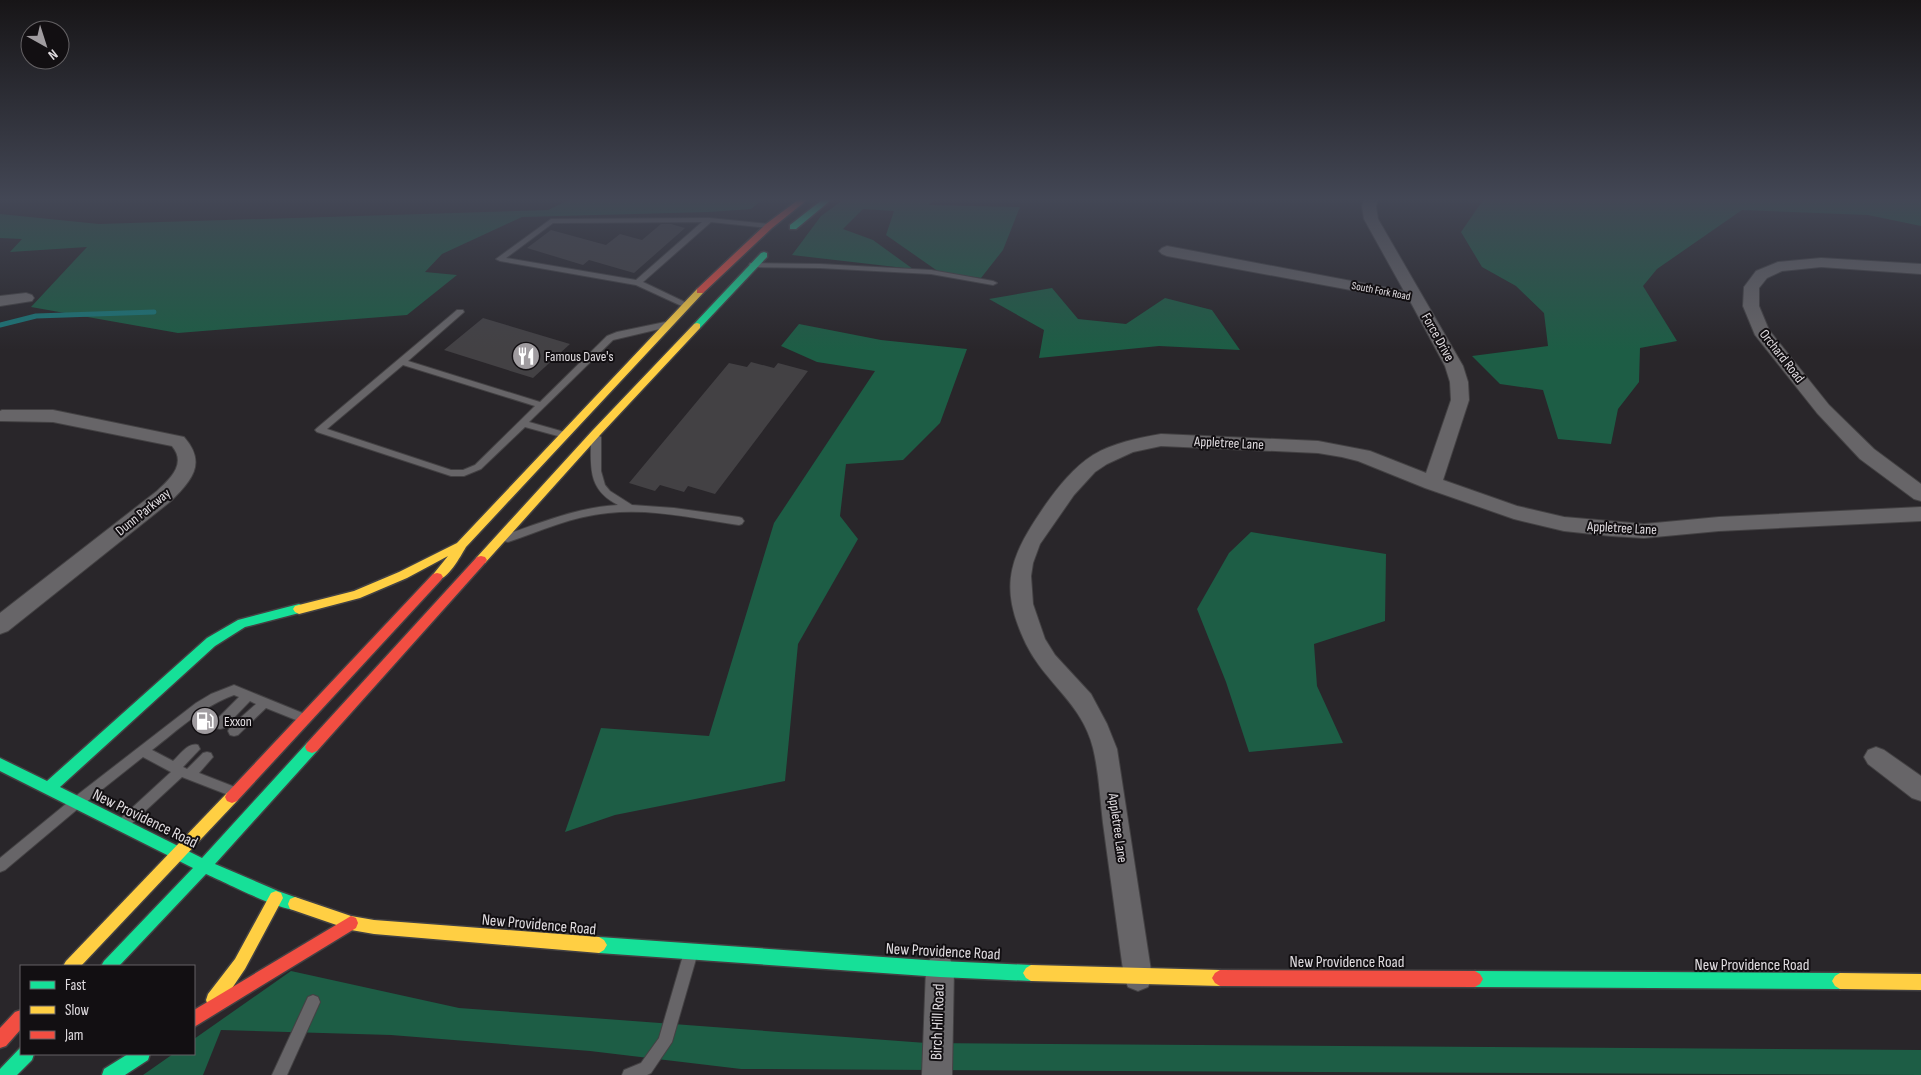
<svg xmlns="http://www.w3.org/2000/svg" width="1921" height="1075" font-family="'Sofia Sans Condensed',sans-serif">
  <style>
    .forest { fill: #1d5d45 }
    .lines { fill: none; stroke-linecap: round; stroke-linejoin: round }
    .stream { stroke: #1a7677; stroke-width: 5 }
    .building { fill: #434144 }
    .lane-casing { stroke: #434143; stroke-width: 2 }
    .street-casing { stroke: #434143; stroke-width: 2 }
    .fast-casing { stroke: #434143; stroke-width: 3 }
    .slow-casing { stroke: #434143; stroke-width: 3 }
    .jam-casing { stroke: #434143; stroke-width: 3 }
    .lane { fill: #676568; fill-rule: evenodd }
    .street { fill: #676568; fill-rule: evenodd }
    .fast { fill: #16e098; fill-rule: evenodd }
    .slow { fill: #ffcf43; fill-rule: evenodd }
    .jam { fill: #f24e42; fill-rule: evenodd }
    .labels { text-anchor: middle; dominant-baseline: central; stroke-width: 4; stroke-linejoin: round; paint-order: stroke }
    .far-street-label { font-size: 11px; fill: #e0dce0; stroke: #120f12 }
    .street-label { font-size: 14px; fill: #e0dce0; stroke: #120f12 }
    .poi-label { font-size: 14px; fill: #e0dce0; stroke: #120f12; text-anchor: start }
    .near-street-label { font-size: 16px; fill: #e0dce0; stroke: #120f12 }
  </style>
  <rect width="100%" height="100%" fill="#29262a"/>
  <!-- forest -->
  <g class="forest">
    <path d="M569,200H762L751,209L709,212L522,217L442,254L425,272L457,275L407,315L178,333L31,307L87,247L10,252L22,239L0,238V214L99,224L548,210Z"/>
    <path d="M843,200H934L929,205L1020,207L1003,250L981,278L939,272L886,235L894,211L863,209L843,229L873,240L913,269L792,255L821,216Z"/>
    <path d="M1483,200H1921V226L1868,215L1742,210L1657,269L1643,286L1677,341L1640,348L1639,382L1618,409L1611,444L1558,439L1543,390L1500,384L1472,356L1548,346L1544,313L1516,286L1482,267L1461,232Z"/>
    <path d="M1052,288L1078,319L1126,324L1165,298L1212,310L1240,350L1159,346L1039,358L1044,330L989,299Z"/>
    <path d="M799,324L881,340L967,349L940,423L903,460L846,464L840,516L858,539L798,644L785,781L615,815L565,832L601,728L709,736L774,523L875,371L817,362L781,346Z"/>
    <path d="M1251,532L1386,554L1385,621L1314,644L1317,686L1343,743L1249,752L1226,682L1197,609L1229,553Z"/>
    <path d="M291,971L459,1008L926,1043L1921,1050V1075L741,1069L590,1051L391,1035L221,1030L203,1075H143L173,1054H194V1039Z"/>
  </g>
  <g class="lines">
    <!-- stream -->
    <path class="stream" d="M0,325L36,316L154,312"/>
  </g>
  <!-- building -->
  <g class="building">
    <path d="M661,224H671L685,228L634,273L589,260L583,265L527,248L551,230L606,245L620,234L642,240Z"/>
    <path d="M483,318L570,344L533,378L444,350Z"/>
    <path d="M751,362L774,368L778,363L808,371L715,494L688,486L684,492L660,485L655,491L629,483L729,363L747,367Z"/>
  </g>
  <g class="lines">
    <!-- lane casing -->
    <g class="lane-casing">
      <g id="lane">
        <path d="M709,218L769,224L773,226L769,228L711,222L643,282L689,304V308H686L636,285L500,261L496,259L551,219ZM702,222L636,280L506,258L553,223Z"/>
        <path d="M750,263L820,264L931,270L993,281L997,283L993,285L931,274L820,268L753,267L749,265Z"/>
        <path d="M457,310H463L464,312L408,361L540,402L607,336L617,332L665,322L669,325L668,327L613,340L529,422L568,433L570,435L568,437L565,438L525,427L481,469L464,476H451L317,432L315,430L317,428ZM403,365L535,406L475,465L463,470H451L327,429Z"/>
        <path d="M596,434L601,437V471L605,485L610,491L632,505L674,508L739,517L742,518L744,521L742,524L739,525C696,519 652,508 608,513C573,516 541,531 508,542L504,541L503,538L504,535C541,523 578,507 618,505C587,489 591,467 591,437Z"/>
        <path d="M234,685L305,714L307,717L305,720L301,722L266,708L238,735L234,736L230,735L228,731L230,727L256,704L250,701L224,728L220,729L216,728L214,724L216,720L239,697L234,695C203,706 178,730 152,750L173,761C180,755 188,742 198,745L200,749L183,767L187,769L203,753L207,752L211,753L213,757L199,773L235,787L237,791L235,795L231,796L182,777L129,826L125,828L121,826L119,822L121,818L171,772L143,757L80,807L5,870L0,872V858L72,799L196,703L211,694Z"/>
        <path d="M689,952L694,954L696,959L672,1042L651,1073L647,1075H622L624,1070L641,1063L659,1038L682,959L684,954Z"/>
        <path d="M313,995L318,997L320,1002L287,1075H272L308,997Z"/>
      </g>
    </g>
    <!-- street casing -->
    <g class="street-casing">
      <g id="street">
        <path d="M1364,200H1378L1376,206L1378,219L1463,366L1468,382L1469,400L1443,480L1517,506L1564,517L1644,524L1719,517L1921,507V521L1719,531L1644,538L1611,536L1564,531L1514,519L1425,488L1358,461L1342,457L1318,453L1161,446L1133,452L1107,464L1095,472L1074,495L1040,544L1033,563L1031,576L1033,604L1045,639L1055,655L1091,694L1107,724L1117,749L1152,977L1148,987L1138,991L1128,987L1124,977C1117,926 1110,874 1103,823C1100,798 1099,772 1093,748C1082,703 1045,683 1026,644C997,584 1011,555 1046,504C1059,486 1073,468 1093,455C1113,443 1138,438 1161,434L1318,441L1370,451L1426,473L1451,400L1450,382L1445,366L1410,301L1167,256L1162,254L1159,251L1162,248L1167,246L1404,291L1364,219L1362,206Z"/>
        <path d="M1821,258L1921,264V274L1821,267L1782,271L1767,278L1759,288V306L1769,330L1829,405L1874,449L1921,484V501L1914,499L1860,459L1817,413L1755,335L1743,306L1744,287L1756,271L1778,262Z"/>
        <path d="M26,293L32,295L34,298L32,301L0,306V296Z"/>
        <path d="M53,410L184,437C207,463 192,480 171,501L8,631L0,634V613L157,491C170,479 187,464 172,446L53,422L0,421V411L2,410Z"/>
        <path d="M1876,747L1884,750L1921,776V801L1912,798L1868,764L1864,757L1868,750Z"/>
        <path d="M940,955L950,959L954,969L952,1075H922L926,969L930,959Z"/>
      </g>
    </g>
    <!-- fast casing -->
    <g class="fast-casing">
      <g id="fast">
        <path d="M822,200H831L796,229H790V225Z"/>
        <path d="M764,252L767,253V257L700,328H694V324L761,253Z"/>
        <path d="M299,604L303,606L305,609L303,612L245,627L215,646L60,787L202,858L307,743L312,741L317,743L319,747L317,751L215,864L278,891L300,899L302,904L300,909C287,915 223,881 206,874L119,966H101L104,961L193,868L0,771V758L47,781L207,638L238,620Z"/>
        <path d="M599,937L940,961L1031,965L1036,968L1039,973L1036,978L1031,981L940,977L599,953L594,950L591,945L594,940Z"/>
        <path d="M1475,971L1840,973L1845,976L1848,981L1845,986L1840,989L1475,987L1470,984L1467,979L1470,974Z"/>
        <path d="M20,1048L21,1054H34L32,1060L17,1075H0V1069Z"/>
        <path d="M128,1054H150L148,1060L125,1075H102L104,1069Z"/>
      </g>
    </g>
    <!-- slow casing -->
    <g class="slow-casing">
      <g id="slow">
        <path d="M700,288L704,291L703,293L466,547C460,557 446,584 433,580L431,577L448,556L407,578L360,598L299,614L295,612L293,609L295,606L354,591L399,572L457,543L697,289Z"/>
        <path d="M697,323L700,324V328L600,435L485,563H477L475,560L477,557L592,431L694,324Z"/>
        <path d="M232,791L237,793L239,797L237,801L81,966H63L66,961L227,793Z"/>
        <path d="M276,891L281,893L283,898L245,969L220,1006L214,1008L208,1006L206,1000L208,994L235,959L271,893Z"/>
        <path d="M295,897L351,916L374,920L599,937L604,940L607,945L604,950L599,953L374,934L351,930L290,909L288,904L290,899Z"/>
        <path d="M1031,965L1220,970L1225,973L1228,978L1225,983L1220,986L1031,981L1026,978L1023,973L1026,968Z"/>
        <path d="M1840,973L1921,974V990L1840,989L1835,986L1832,981L1835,976Z"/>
      </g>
    </g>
    <!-- jam casing -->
    <g class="jam-casing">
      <g id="jam">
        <path d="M798,200H807L772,228L703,293H697V289L766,224Z"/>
        <path d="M481,556L485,557L487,560L485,563L317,751L312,753L307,751L305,747L307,743L477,557Z"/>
        <path d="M437,573L441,574L443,577L441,580L237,801L232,803L227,801L225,797L227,793L433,574Z"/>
        <path d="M351,916L356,918L358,923L356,928L194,1027V1010Z"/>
        <path d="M1220,970L1475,971L1480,974L1483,979L1480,984L1475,987L1220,986L1215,983L1212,978L1215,973Z"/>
        <path d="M21,1010V1029L6,1046L0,1048V1028L15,1012Z"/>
      </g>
    </g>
    <!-- lane -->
    <use href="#lane" class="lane"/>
    <!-- street -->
    <use href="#street" class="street"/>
    <!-- fast -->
    <use href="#fast" class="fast"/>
    <!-- slow -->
    <use href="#slow" class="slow"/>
    <!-- jam -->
    <use href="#jam" class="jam"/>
  </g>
  <!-- sky -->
  <linearGradient id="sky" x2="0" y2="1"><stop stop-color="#171517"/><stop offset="0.57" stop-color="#434755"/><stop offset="1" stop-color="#434755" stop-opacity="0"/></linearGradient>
  <rect width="1921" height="350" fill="url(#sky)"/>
  <!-- icons -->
  <defs>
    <g id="restaurant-disc" transform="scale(1.4375)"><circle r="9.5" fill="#a09ca0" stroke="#120f12"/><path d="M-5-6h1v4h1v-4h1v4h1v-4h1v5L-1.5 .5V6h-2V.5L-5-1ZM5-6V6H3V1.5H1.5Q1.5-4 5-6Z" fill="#fff"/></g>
    <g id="fuel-disc" transform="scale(1.4375)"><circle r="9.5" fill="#a09ca0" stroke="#120f12"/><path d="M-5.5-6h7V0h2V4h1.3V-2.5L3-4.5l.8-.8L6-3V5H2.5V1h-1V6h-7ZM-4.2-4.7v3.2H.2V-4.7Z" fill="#fff"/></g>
  </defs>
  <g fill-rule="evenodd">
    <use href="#restaurant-disc" x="526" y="356"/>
    <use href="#fuel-disc" x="205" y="721"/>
  </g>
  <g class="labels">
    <!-- far-street labels -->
    <g class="far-street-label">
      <text transform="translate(1381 291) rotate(11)">South Fork Road</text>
    </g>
    <!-- street labels -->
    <g class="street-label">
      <text transform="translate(1438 337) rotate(61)">Force Drive</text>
      <text transform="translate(1782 356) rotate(52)">Orchard Road</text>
      <text transform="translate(1229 443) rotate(3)">Appletree Lane</text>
      <text transform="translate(143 512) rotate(-39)">Dunn Parkway</text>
      <text transform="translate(1622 528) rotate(3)">Appletree Lane</text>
      <text transform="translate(1118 828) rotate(82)">Appletree Lane</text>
    </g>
    <!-- poi labels -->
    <g class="poi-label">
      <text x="545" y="356">Famous Dave's</text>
      <text x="224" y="721">Exxon</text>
    </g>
    <!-- near-street labels -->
    <g class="near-street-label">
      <text transform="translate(145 819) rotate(26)">New Providence Road</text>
      <text transform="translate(539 925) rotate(5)">New Providence Road</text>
      <text transform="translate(943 952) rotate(3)">New Providence Road</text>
      <text x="1347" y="962">New Providence Road</text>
      <text x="1752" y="965">New Providence Road</text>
      <text transform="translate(938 1022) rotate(-88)">Birch Hill Road</text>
    </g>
  </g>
  <!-- legend -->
  <rect x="20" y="965" width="175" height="90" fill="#120f12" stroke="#646164"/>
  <rect x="30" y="981" width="25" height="8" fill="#16e098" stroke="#646164"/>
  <text x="65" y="990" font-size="15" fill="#e0dce0">Fast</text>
  <rect x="30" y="1006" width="25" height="8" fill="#ffcf43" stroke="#646164"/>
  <text x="65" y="1015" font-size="15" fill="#e0dce0">Slow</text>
  <rect x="30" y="1031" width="25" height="8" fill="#f24e42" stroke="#646164"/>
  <text x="65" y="1040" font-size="15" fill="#e0dce0">Jam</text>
  <!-- north arrow -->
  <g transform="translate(45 45) rotate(141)"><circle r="24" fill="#120f12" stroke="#646164"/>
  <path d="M0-4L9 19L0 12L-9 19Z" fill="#a09ca0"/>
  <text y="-8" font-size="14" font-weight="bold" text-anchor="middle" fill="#e0dce0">N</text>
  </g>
</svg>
